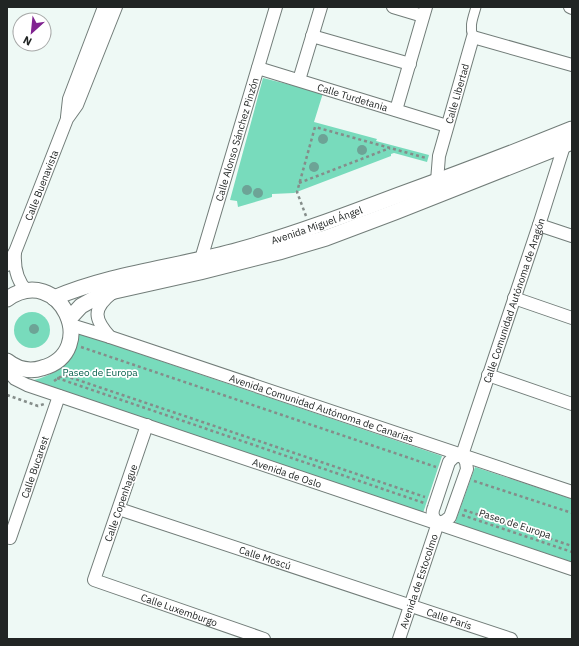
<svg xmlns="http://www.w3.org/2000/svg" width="579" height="646" font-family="'IBM Plex Sans',sans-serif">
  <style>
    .green { fill: #78dbbc }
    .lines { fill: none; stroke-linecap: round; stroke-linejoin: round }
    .pedestrian-casing { stroke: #727d79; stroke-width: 11 }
    .minor-casing { stroke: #727d79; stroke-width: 14 }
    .tertiary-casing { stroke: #727d79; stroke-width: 17 }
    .path { stroke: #858d8a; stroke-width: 2.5; stroke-dasharray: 3 3; stroke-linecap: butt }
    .pedestrian { stroke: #fff; stroke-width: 9 }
    .minor { stroke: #fff; stroke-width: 12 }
    .tertiary { stroke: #fff; stroke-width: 15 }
    .tree { fill: #6da396 }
    .labels { text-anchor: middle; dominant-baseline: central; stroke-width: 3.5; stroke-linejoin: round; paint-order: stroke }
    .street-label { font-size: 10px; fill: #212524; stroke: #fff }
    .park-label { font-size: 10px; fill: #035d49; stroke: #fff }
  </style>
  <rect width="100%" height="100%" fill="#eef9f5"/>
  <!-- green -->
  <g class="green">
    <path d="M263,78L323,93L314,122L377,139L376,141L429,155L427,162L394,153L391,154V156L294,193L272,194V197L238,207L237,201L230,200Z"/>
    <circle cx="32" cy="330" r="18"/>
    <path d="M78,333L442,456L423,513L30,381C57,375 76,362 78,333Z"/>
    <path d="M475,467L572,499V562L455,523Z"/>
  </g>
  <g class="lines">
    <!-- pedestrian casing -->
    <g class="pedestrian-casing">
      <path id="pedestrian" d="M473,37C469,26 473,18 476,7"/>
    </g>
    <!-- minor casing -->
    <g class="minor-casing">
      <g id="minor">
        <path d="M393,7L423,16"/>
        <path d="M570,7L572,8"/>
        <path d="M312,36L410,64"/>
        <path id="s1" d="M258,68L447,126"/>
        <path d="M299,80L321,7"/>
        <path d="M396,110L426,7"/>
        <path d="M67,117L69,99L104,7"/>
        <path id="s2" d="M437,181L439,156L473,37L572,65"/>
        <path d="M539,225L572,236"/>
        <path d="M15,252C14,266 17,281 27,291"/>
        <path id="s3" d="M7,265L15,252L67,119L77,105L116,7"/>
        <path id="s4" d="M200,267L201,259L276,7"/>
        <path d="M514,298L572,318"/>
        <path id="s5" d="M71,325L110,337L572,492"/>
        <path d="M110,337C94,319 92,309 112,293"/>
        <path id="s6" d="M7,370L15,379L27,385L572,569"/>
        <path d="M488,375L572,404"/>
        <path id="s7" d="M147,425L94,580L264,639"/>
        <path id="s8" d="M462,455L539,225L564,146"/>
        <path id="s9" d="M119,509L511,639"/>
        <path d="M438,523L445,521L450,517L467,469L466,462L462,455"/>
        <path d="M438,523C433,518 431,514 434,507L449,462L454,457L462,455"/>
        <path id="s10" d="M10,538L59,396"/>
        <path id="s11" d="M399,639L438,523"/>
      </g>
    </g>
    <!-- tertiary casing -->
    <g class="tertiary-casing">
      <g id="tertiary">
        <path id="s12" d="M54,298C113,273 178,267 239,250C293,235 346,215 399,195C457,174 515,152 572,129"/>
        <path d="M7,299C60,262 101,352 42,368C30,372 17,369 7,361"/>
        <path d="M69,319L81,306L97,297L115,291L200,272L279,252L326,238L395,212L572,142"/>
      </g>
    </g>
    <!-- path -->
    <g class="path">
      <path d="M299,183L390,148"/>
      <path d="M306,216L297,192L315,127L426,158"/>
      <path d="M81,347L436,467"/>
      <path d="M57,378L424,503"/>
      <path d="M54,381L60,377L66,376L425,497"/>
      <path d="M7,395L38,406L44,404"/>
      <path d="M474,481L572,513"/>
      <path d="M464,510L572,546"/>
      <path d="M462,515L572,552"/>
    </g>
    <!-- pedestrian -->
    <use href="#pedestrian" class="pedestrian"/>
    <!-- minor -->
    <use href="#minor" class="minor"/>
    <!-- tertiary -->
    <use href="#tertiary" class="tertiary"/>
  </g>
  <!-- trees -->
  <g class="tree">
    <circle cx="323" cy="139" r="5"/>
    <circle cx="362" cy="150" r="5"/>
    <circle cx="314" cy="167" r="5"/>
    <circle cx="247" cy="190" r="5"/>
    <circle cx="258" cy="193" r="5"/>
    <circle cx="34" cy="329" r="5"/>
  </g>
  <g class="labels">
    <!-- street labels -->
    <g class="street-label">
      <text stroke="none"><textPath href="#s2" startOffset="90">Calle Libertad</textPath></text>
      <text stroke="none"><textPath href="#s1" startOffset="99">Calle Turdetania</textPath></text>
      <text stroke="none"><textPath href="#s4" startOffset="133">Calle Alonso Sánchez Pinzón</textPath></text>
      <text stroke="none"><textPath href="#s3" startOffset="87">Calle Buenavista</textPath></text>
      <text stroke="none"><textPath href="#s12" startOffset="273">Avenida Miguel Ángel</textPath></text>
      <text stroke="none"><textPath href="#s8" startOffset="163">Calle Comunidad Autónoma de Aragón</textPath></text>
      <text stroke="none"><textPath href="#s5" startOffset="264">Avenida Comunidad Autónoma de Canarias</textPath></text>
      <text stroke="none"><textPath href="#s10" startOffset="75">Calle Bucarest</textPath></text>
      <text stroke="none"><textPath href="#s6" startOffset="300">Avenida de Oslo</textPath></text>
      <text transform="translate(121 503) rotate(-71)">Calle Copenhague</text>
      <text transform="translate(515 524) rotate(18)">Paseo de Europa</text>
      <text stroke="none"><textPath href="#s9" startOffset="154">Calle Moscú</textPath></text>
      <text stroke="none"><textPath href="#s11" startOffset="61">Avenida de Estocolmo</textPath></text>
      <text stroke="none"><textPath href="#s7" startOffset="254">Calle Luxemburgo</textPath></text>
      <text stroke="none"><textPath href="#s9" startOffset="348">Calle París</textPath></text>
    </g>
    <!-- park labels -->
    <g class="park-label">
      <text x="100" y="372">Paseo de Europa</text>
    </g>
  </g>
  <!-- border -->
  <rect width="579" height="646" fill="none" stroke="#212524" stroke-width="16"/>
  <!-- north arrow -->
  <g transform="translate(32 32) rotate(207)"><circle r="19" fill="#ffffff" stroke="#a6a8a7"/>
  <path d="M0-3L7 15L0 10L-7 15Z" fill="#802390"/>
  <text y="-6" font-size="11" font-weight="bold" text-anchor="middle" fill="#212524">N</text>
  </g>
</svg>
